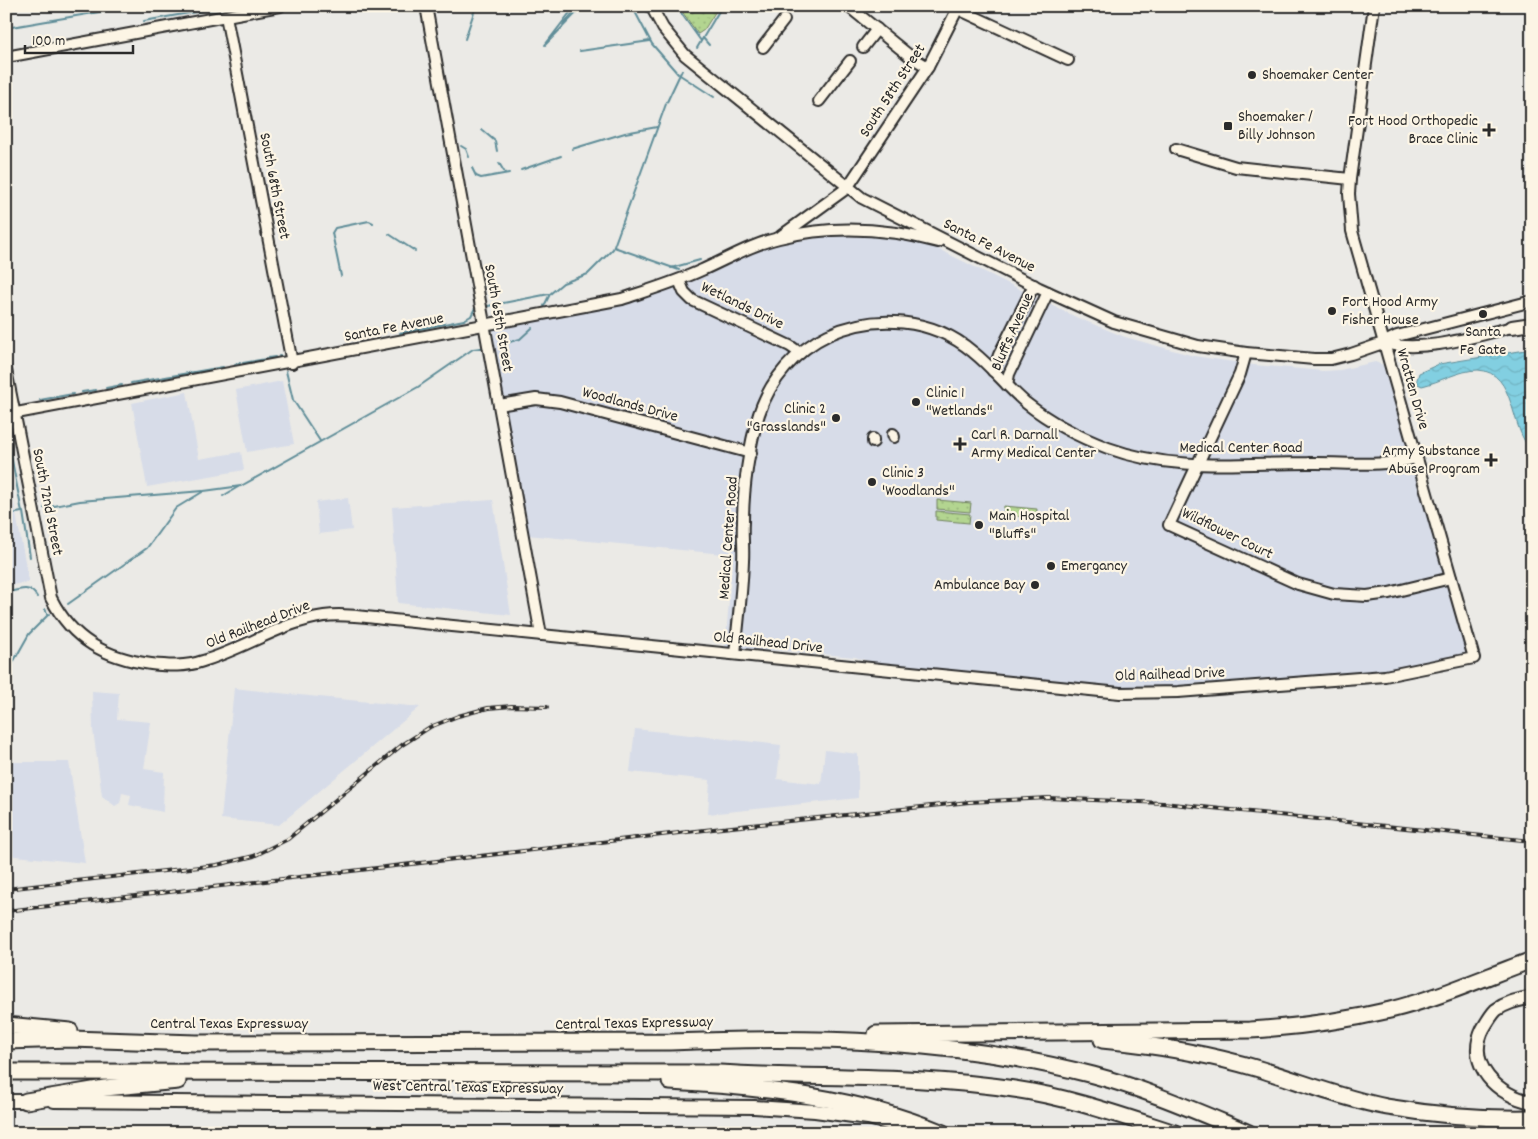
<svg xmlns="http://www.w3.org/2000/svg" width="1538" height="1139" font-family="Dekko,sans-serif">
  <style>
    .built { fill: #d7dce8 }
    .grass { fill: url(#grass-dots); stroke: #6f805e }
    .water { fill: url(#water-waves); stroke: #5f8d98 }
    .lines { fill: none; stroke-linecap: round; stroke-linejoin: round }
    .stream { stroke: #5f8d98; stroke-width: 2 }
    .minor-casing { stroke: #2b2b2b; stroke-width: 14 }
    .major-casing { stroke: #2b2b2b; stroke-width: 16 }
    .highway-casing { stroke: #2b2b2b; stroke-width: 19 }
    .minor { stroke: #fcf5e5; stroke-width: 10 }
    .major { stroke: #fcf5e5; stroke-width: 12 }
    .highway { stroke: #fcf5e5; stroke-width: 15 }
    .rail-casing { stroke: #2b2b2b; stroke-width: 4 }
    .rail { stroke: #fcf5e5; stroke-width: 2; stroke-dasharray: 5.5; stroke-linecap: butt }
    .poi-dot { fill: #2b2b2b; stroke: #fcf5e5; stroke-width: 2 }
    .labels { text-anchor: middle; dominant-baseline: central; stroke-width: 4.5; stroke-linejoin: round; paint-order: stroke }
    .poi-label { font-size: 16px; fill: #2b2b2b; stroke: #fcf5e5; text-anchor: start }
    .street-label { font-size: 16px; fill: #2b2b2b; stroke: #fcf5e5 }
  </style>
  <defs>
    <pattern id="grass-dots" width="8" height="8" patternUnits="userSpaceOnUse" patternTransform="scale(1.25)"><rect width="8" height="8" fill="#b3d590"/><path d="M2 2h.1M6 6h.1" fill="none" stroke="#9ab77c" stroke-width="1.8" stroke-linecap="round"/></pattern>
    <pattern id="water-waves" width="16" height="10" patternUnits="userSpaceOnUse" patternTransform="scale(1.25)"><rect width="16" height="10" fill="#82cfe1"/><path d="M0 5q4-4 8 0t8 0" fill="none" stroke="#70b2c1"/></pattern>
  </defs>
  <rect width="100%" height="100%" fill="#ebeae6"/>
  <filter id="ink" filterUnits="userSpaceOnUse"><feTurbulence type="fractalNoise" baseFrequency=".02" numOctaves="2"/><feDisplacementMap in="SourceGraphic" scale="10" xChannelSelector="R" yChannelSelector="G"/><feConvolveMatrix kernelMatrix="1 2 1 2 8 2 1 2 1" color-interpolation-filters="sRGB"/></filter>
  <g filter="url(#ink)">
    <!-- built -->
    <g class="built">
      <path d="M835,235H878L926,243L1078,318L1125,337L1194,356L1254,365L1323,371L1340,370L1375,362L1383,365L1468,647L1466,652L1462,656L1390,672L1150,689L879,664L855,657L778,650L756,651L725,648L733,555L527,535L492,340L494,330L620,304L664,291L769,246Z"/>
      <path d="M282,381L294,444L247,452L236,390Z"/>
      <path d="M187,392L199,459L241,452L244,470L147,487L132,403Z"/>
      <path d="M6,462L29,582L6,586Z"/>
      <path d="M348,498L352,530L319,534L316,502Z"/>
      <path d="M493,500L511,615L398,603L392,507Z"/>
      <path d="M234,688L269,692L420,707L279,825L221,819Z"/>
      <path d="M92,691L119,693L117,719L151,722L144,769L164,772L163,812L129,805L131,795L122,793L120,803L115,806L102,796L93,730Z"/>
      <path d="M635,729L781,745L777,779L821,784L825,750L858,754V798L708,814L710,780L630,772Z"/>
      <path d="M6,762H69L85,863L6,855Z"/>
    </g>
    <!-- grass -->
    <g class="grass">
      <path d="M678,6H719L704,30L698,34Z"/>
      <path d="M937,500L971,503L970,512L937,509Z"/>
      <path d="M1004,506L1037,509L1036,518L1003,515Z"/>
      <path d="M936,511L970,514L969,523L936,520Z"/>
    </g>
    <!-- water -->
    <path class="water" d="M1532,349V450C1509,430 1517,372 1478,370C1459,370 1440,382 1422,386L1416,383L1419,373L1439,364Z"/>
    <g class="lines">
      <!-- stream -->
      <g class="stream">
        <path d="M575,6L545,45L583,6"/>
        <path d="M632,6L652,44L678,74"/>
        <path d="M676,6L701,41"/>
        <path d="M144,21L229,6"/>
        <path d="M563,25L579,6"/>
        <path d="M6,28L134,6"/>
        <path d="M703,38L709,45"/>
        <path d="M465,39L476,6"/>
        <path d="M697,48L722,6"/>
        <path d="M580,51L650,41"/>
        <path d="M680,75L714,97"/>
        <path d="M482,130L495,141L497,151"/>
        <path d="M461,146L466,149L469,157"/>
        <path d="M572,149L625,133L657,127"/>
        <path d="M499,163L505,173"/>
        <path d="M472,168L476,176L481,178L509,173"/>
        <path d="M521,170L561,156"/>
        <path d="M389,234L415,251"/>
        <path d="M614,247L679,270"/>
        <path d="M671,268L700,260"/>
        <path d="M341,276L332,233L335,228L369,221L373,223"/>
        <path d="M488,306L549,294"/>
        <path d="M544,306L550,294L563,283L588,274L613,249L666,104L682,70"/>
        <path d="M400,333L464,320L471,316L475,308"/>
        <path d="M499,345L520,339L532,328"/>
        <path d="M279,356L283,357"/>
        <path d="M268,358L275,357"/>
        <path d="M243,363L266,359"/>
        <path d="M235,364L240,363"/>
        <path d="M286,371L293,400L320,441"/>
        <path d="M131,383L223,367"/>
        <path d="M106,388L122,385"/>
        <path d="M82,392L96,390"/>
        <path d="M40,400L73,394"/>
        <path d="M6,430L22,512L16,513"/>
        <path d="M223,496L238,487"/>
        <path d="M44,508L80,501L203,491"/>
        <path d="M23,512L30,557"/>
        <path d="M6,593C18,590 30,584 37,597"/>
        <path d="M68,604L147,548L176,508L204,491L241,486L418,387L473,349L481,348"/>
        <path d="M45,609L48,615"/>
        <path d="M6,675L29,634L49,614"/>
      </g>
      <!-- minor casing -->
      <g class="minor-casing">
        <g id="minor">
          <path d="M426,6L541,635"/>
          <path d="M651,6L663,28L685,55L862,198L1039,288L1114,322L1198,346L1246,353L1314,359H1331L1351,354L1383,343L1397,336L1532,301"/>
          <path d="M848,6L911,57L928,67"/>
          <path d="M958,9L1068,60"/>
          <path d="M226,16L292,363"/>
          <path d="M763,47L784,20"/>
          <path d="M863,47L877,29"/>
          <path d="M6,57L280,6"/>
          <path d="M819,101L850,61"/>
          <path d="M1176,149L1236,167L1350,179"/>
          <path d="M781,236L847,188L928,67L959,6"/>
          <path d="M679,280L684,292L692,300L790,346L800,353"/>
          <path d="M1383,343C1425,353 1472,337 1512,327"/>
          <path d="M1246,353L1240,374L1169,525L1298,584L1334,594L1367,596L1389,593L1451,578"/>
          <path d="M6,370L51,598C72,640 106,658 151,664C169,666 185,667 203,661C244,649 282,622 324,616C346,613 371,618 393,620L1120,693L1178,692L1385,676L1474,658L1352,231L1349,194L1350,179L1374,6"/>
          <path d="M993,371L999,355L1034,285"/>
          <path d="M1007,385L1009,374L1048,292"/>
          <path d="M499,405L536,399L560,402L751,453"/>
          <path d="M6,415L622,299C649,290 676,282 702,270C727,259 752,244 779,238C832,225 887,228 938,242"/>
          <path d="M893,434L894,437"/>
          <path d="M873,442V439"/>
          <path d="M735,654C738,623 742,592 743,561C744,548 742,535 743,522C743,489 749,445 759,414C770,380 796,350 828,335C875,313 933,318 973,352C992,367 1007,387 1026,403C1050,422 1079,437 1108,448C1174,472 1240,463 1308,463C1344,462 1381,468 1416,458"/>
        </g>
      </g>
      <!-- major casing -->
      <g class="major-casing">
        <g id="major">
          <path d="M1512,327L1532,324"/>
          <path d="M1532,997C1519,1000 1507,1002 1496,1010C1491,1015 1487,1022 1483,1029C1465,1065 1498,1096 1532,1102"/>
          <path d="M6,1101H34"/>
          <path d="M54,1101L754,1107L815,1111L868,1118L926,1133"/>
        </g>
      </g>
      <!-- highway casing -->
      <g class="highway-casing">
        <g id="highway">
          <path d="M6,1025L70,1031"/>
          <path d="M876,1034L1250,1030C1298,1027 1344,1021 1390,1010C1439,998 1485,977 1532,960"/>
          <path d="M1102,1040C1155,1045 1209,1054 1259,1069C1302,1082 1344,1099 1387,1107C1434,1115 1484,1119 1532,1118"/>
          <path d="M6,1041L71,1039L196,1043L670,1042C811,1036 955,1039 1093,1075C1146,1089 1198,1112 1249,1133"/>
          <path d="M6,1072L719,1073C817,1079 916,1074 1014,1089C1069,1097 1122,1116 1175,1133"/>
          <path d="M670,1082C763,1087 857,1097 943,1133"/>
          <path d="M26,1101L105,1088L178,1081"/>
        </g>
      </g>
      <!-- minor -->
      <use href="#minor" class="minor"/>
      <!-- major -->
      <use href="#major" class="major"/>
      <!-- highway -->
      <use href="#highway" class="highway"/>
      <!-- rail casing -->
      <g class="rail-casing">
        <g id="rail">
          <path d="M6,889L217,865L254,856L288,839L402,745L430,727L458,716L488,708L512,706L547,707"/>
          <path d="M6,911L722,828L969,802L1048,798L1163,803L1532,841"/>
        </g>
      </g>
      <!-- rail -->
      <use href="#rail" class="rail"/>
    </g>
  </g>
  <!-- markers -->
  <g class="poi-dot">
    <circle cx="1252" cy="75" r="5"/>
    <rect x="1223" y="121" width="10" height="10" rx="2.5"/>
    <path d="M1486.5 122.5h5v5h5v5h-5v5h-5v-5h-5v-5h5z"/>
    <circle cx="1332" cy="311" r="5"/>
    <circle cx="1483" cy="314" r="5"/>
    <circle cx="916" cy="402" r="5"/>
    <circle cx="836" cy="418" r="5"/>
    <path d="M957.5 436.5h5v5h5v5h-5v5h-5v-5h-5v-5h5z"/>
    <path d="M1488.5 452.5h5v5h5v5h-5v5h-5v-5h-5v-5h5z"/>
    <circle cx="872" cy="482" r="5"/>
    <circle cx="979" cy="525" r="5"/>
    <circle cx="1051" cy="566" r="5"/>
    <circle cx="1035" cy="585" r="5"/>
  </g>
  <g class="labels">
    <!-- poi labels -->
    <g class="poi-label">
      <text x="1262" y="75">Shoemaker Center</text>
      <text x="1238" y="117">Shoemaker /<tspan x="1238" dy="18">Billy Johnson</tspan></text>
      <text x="1478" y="121" text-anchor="end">Fort Hood Orthopedic<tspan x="1478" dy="18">Brace Clinic</tspan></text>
      <text x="1342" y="302">Fort Hood Army<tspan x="1342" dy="18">Fisher House</tspan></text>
      <text x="1483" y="332" text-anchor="middle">Santa<tspan x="1483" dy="18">Fe Gate</tspan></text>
      <text x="926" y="393">Clinic 1<tspan x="926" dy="18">"Wetlands"</tspan></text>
      <text x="826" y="409" text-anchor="end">Clinic 2<tspan x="826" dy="18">"Grasslands"</tspan></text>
      <text x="971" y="435">Carl R. Darnall<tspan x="971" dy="18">Army Medical Center</tspan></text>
      <text x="1480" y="451" text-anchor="end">Army Substance<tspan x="1480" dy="18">Abuse Program</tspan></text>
      <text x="882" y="473">Clinic 3<tspan x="882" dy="18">'Woodlands"</tspan></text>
      <text x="989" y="516">Main Hospital<tspan x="989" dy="18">"Bluffs"</tspan></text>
      <text x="1061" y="566">Emergancy</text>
      <text x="1025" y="585" text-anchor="end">Ambulance Bay</text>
    </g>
    <!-- street labels -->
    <g class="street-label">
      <text transform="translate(893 91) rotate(-57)">South 58th Street</text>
      <text transform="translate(274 186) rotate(79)">South 68th Street</text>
      <text transform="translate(989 246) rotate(27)">Santa Fe Avenue</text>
      <text transform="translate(742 306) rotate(26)">Wetlands Drive</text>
      <text transform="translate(498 318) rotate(80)">South 65th Street</text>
      <text transform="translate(394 328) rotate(-11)">Santa Fe Avenue</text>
      <text transform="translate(1013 332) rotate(-66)">Bluffs Avenue</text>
      <text transform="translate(1412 389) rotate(74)">Wratten Drive</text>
      <text transform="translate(630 405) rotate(15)">Woodlands Drive</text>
      <text x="1241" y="448">Medical Center Road</text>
      <text transform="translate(47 502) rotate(79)">South 72nd Street</text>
      <text transform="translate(1227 534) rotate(26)">Wildflower Court</text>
      <text transform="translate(729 538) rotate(-86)">Medical Center Road</text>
      <text transform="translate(258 625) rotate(-21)">Old Railhead Drive</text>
      <text transform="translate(768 643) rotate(6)">Old Railhead Drive</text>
      <text transform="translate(1170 675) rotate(-2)">Old Railhead Drive</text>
      <text x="229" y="1024">Central Texas Expressway</text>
      <text transform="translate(634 1024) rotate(-1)">Central Texas Expressway</text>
      <text transform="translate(468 1088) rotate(1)">West Central Texas Expressway</text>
    </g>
  </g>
  <!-- margin -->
  <rect width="1538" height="1139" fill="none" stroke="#fcf5e5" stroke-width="25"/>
  <rect x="12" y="12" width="1513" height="1114" fill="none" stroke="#2b2b2b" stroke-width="2" filter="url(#ink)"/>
  <!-- scale -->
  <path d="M25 45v8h108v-8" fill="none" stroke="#2b2b2b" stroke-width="2.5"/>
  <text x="32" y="45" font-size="15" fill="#2b2b2b" stroke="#fcf5e5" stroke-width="4" paint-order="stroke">100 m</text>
</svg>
